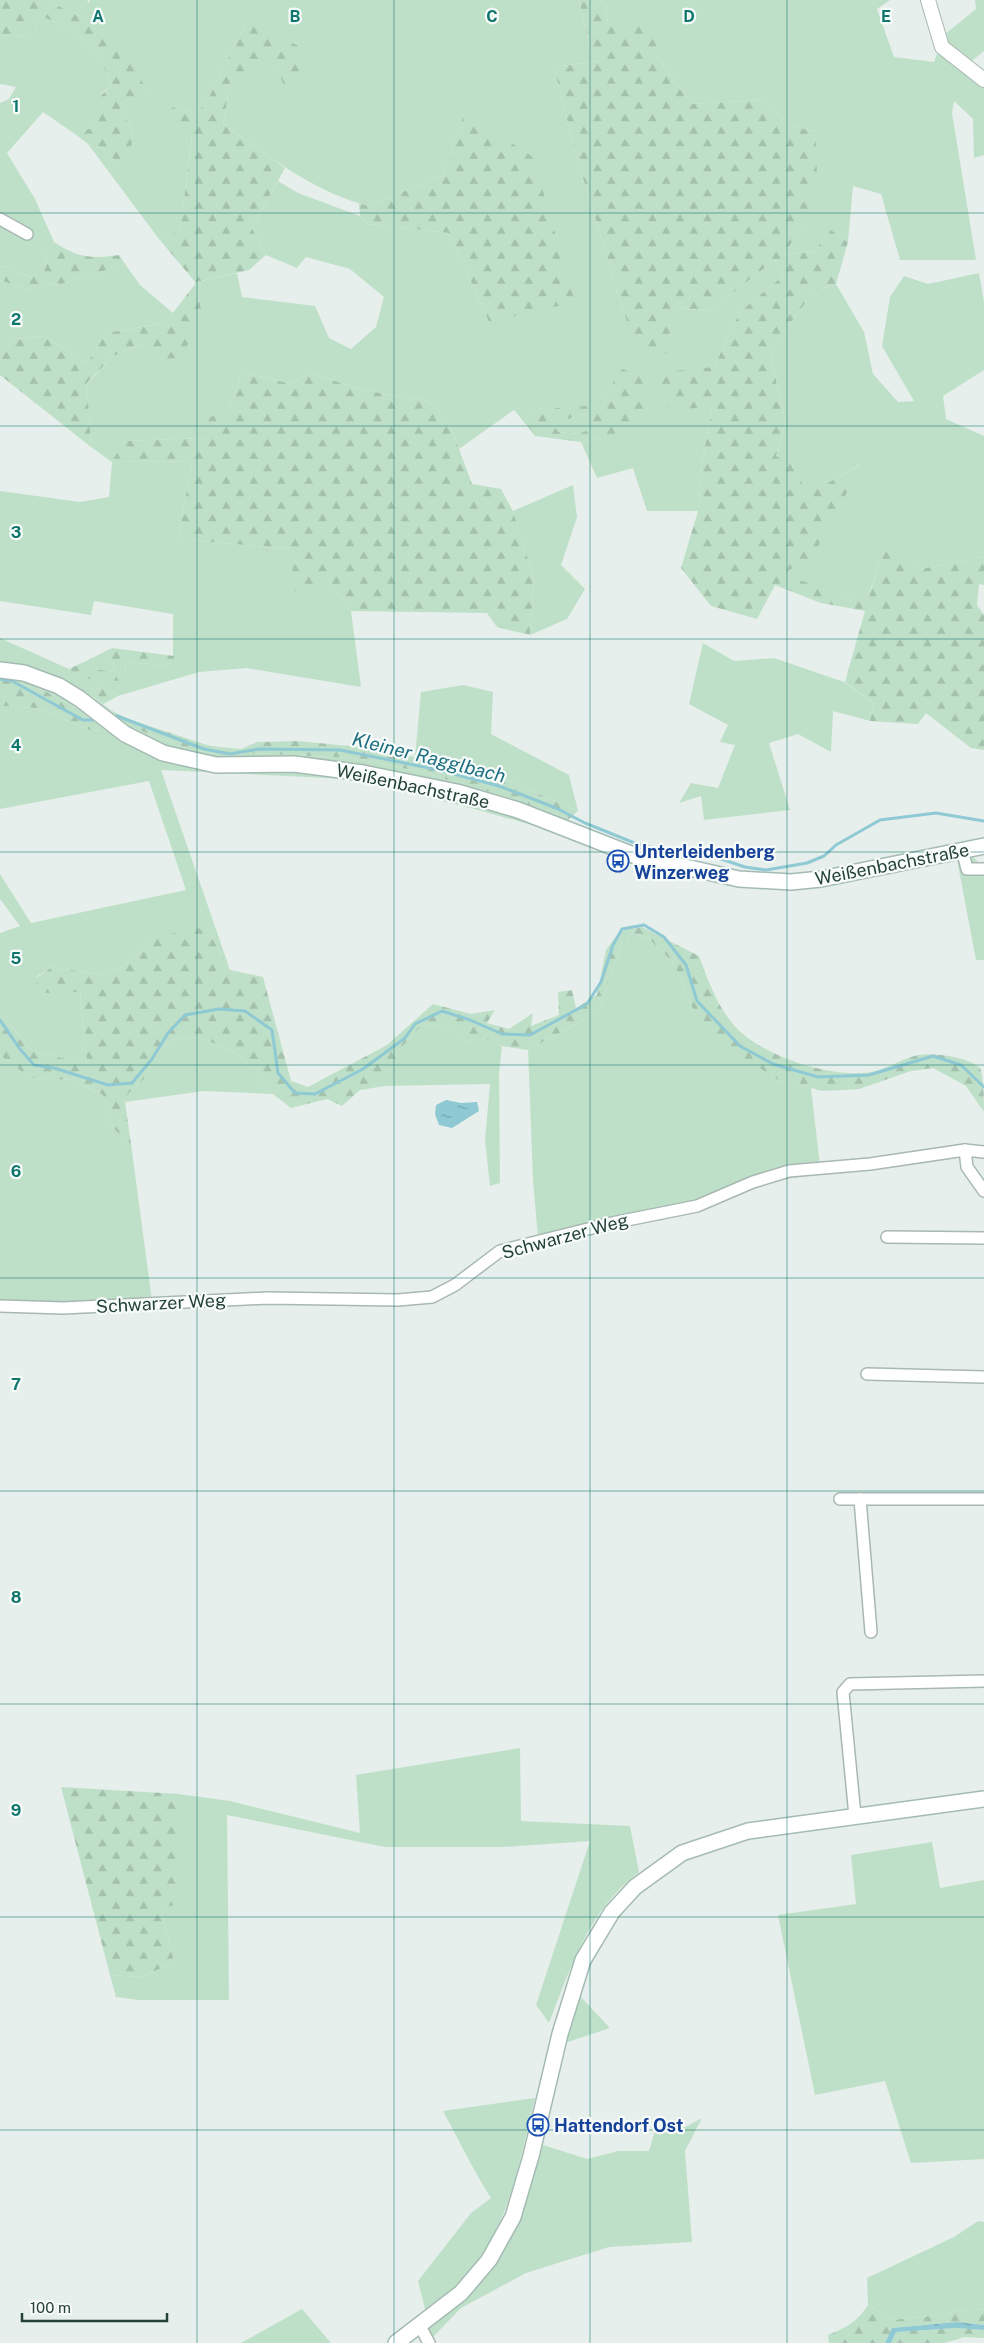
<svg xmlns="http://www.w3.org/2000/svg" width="984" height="2343" font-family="'Public Sans',sans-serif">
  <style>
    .green { fill: #bfe0c8 }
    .forest { fill: url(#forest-firs) }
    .water { fill: url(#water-ripples) }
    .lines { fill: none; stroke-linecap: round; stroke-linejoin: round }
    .stream { stroke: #8ec9d4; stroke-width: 3 }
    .minor-casing { stroke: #a8b8b2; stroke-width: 14 }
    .tertiary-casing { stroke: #a8b8b2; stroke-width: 16 }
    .secondary-casing { stroke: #a4bbb3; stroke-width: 18 }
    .minor { stroke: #fff; stroke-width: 11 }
    .tertiary { stroke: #fff; stroke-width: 14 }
    .secondary { stroke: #fff; stroke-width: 15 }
    .grid { fill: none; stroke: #0f766e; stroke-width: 1; stroke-opacity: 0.55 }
    .labels { text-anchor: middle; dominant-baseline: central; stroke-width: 4.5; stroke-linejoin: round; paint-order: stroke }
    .street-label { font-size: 18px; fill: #24423a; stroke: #f7fbf9 }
    .transit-label { font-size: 18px; font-weight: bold; fill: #164399; stroke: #f7fbf9; text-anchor: start }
    .water-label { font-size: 19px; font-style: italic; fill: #1c6f80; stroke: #f7fbf9 }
    .grid-label { font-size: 16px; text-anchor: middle; font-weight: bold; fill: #0f766e; stroke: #f7fbf9; stroke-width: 4.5; stroke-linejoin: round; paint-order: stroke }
  </style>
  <defs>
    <pattern id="forest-firs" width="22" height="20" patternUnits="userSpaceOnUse" patternTransform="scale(1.25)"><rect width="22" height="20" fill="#bfe0c8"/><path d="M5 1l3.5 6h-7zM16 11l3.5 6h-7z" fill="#a4c1ad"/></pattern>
    <pattern id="water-ripples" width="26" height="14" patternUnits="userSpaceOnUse" patternTransform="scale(1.25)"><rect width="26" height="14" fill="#8ec9d4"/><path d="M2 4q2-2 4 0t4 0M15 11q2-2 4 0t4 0" fill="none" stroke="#74a5ad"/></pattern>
  </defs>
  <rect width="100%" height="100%" fill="#e6efeb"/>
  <!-- green -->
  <g class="green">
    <path d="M45,0H87L89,3L90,0H579L590,48L600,61L554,67L575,152L627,322L666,353L674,308L709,311L775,260L784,275L740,312L714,367L712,405L702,464L698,511H647L633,468L597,478L581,442L608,437L620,369L603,405L577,414L588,416L590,429L579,434L558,432L546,410L534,407L524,422L514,410L459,449L450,425L429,401L362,390L309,372L292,384L242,372L229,411L202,438L125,441L113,461L192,462L178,539L290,549L328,580L351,611L361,687L247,668L199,672L118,696L100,687L89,694L112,711L93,717L43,690L0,679V638L69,669L79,678L126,673L125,662L162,665L173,663V614L94,601L91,615L0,601V491L80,502L109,497L112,462L91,447L87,384L113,356L142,344L201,309L196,282L237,273L242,297L315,306L329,338L351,349L376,327L384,297L350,269L306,257L297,268L266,255L252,228L278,181L298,193L360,216L368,224L449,233L489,322L464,114L444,175L368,206C312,191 270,157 223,124L230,83L262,60L278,70H311L246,23L205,105L194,114L177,106L175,124L192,135L180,232L159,239L88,144L101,148L118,163L133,133L120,104L150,94L85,18Z"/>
    <path d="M596,0H890L877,9L894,57L934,62L944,35L976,9L975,0H984V51L961,70L984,87V155L974,158L973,119L954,101L952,113L976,260H900L881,194L853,186L848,242L831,230L815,251L784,255L803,224L816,132L790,125L761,100L692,104L655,54L608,24L605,3Z"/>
    <path d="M43,17L74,30L100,56L111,86L101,94L100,125L75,134L43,112L7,153L35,199L54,242L47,252L45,270L31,277L3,266L0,268V103L9,99L16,87L0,84V35L25,37Z"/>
    <path d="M125,264L140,285L173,313L165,323L106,333L87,363L44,336L13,339L0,361V280L28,290L47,283L62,284Z"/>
    <path d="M979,273L984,302V370L943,396L946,419L984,436V556L921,569L885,549L868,597L846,599L781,574L861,464L808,495L792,464L776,457L785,424L770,351L814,291L836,284L864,332L873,374L898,402L914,401L882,346L890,297L904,276L928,284Z"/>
    <path d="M573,485L577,517L561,565L585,589L567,619L530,635L534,578L513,511Z"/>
    <path d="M703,643L734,661L774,658L844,682L873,703L870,721L833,711L831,752L798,734L769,743L790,810L704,820L701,796L679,803L691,783L718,788L735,745L720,742L728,725L689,704Z"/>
    <path d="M112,648L107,659L115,665L111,672L97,669L92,658Z"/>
    <path d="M463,685L493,692L491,734L569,775L578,811L490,773L444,767L415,757L421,692Z"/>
    <path d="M0,706L37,708L92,731L131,727L189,749L215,754L249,753L353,758L418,771L517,800L569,819L556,829H546L471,808L349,779L161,770L230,970L209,932L153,939L127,964L102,975L52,967L36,977L80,992L87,1063L33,1052L0,1013V933L20,926L0,899V874L31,923L186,890L149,781L0,809Z"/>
    <path d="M967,852L984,867V960H976L956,854Z"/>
    <path d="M633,933L649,939L673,962L693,1009L778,1080L811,1088L821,1174L772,1181L660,1221L652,1211L538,1237L533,1180L528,1050L578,1023L601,1005L621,943Z"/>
    <path d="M445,1025L468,1042L477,1035L502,1046L499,1074L500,1183L490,1186L485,1140L490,1084L385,1086L379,1077L394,1069L397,1052L421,1026Z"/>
    <path d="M199,1037L238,1054L273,1094L204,1091L125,1102L127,1095L144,1079L157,1052L172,1040Z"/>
    <path d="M0,1055L30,1078L71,1080L103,1095L113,1128L131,1144L153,1308L0,1312Z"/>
    <path d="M520,1748L521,1821L630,1826L639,1872C589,1909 571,1967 549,2023L536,2005L590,1841L503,1847H385L227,1815L229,2000H138L116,1997L110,1975L142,1977L174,1962L161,1908L181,1805L185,1799L179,1794L230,1801L360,1833L356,1775Z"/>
    <path d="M932,1842L940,1888L984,1880V2159L911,2163L885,2081L815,2095L778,1915L856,1904L851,1855Z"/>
    <path d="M643,1889L612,1926L589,1969L579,1995L610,2028L562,2044L589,1955L606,1927Z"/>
    <path d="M535,2098C513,2188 506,2252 426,2312L418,2281L471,2213L491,2198C473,2170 459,2140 443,2111Z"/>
    <path d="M702,2118L685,2151L692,2242L609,2247L526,2273L461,2308L431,2339L426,2329L472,2287L540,2144L587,2159L618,2151H649L655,2130L685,2127Z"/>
    <path d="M978,2221L984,2222V2310L975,2308L931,2316L892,2320L868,2305L867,2278L954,2237Z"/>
    <path d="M302,2309L331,2343H241Z"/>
  </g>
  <!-- forest -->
  <g class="forest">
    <path d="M0,0H45L85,18L135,69L150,95L120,104L133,133L129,162L118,163L101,148L88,144L75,134L100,125L92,104L111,86L100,56L74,30L43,17L25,37L0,35Z"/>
    <path d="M579,0H596L605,3L608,24L666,23L655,54L692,104L761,100L790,125L816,132L817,182L803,224L784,255L815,251L831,230L848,242L836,284L814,291L770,351L785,424L776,456L792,464L808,494L862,464L812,558L782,574L820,587L846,599L869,596L885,548L921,569L984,556V585L979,584L977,605L984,615V750L971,748L926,713L918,724L870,721L873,703L845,682L865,611L821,603L775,585L757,619L711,606L681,568L698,511L702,464L712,406L671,411L655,373L714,367L740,312L784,275L775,260L709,311L675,308L666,354L644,352L627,322L575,152L554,67L600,61L590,48Z"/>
    <path d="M246,23L297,45L311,70L287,93L278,70L262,61L230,84L223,124L285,168L252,228L266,255L249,270L196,282L201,309L183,357L158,360L142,344L113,356L87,383L91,447L0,375V361L13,339L44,336L87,363L106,333L165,323L196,283L159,239L180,231L192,136L175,124L167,110L177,106L194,114L205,105Z"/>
    <path d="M464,113L533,157L575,302L489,322L449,233L368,224L360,216L359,203L368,206L444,175Z"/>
    <path d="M54,242C78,258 91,259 119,255L125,264L62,284L47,283L28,290L0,280V268L3,266L31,277L45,270L47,252Z"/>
    <path d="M620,368L644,377V420L608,437L581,442L535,436L524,422L534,407L546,410L558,432L579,434L590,429L587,416L577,414L569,419L554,413L555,408L603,405Z"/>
    <path d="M242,372L292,384L309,372L362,390L429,401L450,425L472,484L501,489L513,511L534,578L530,635L497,627L487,613L351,611L328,580L295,591L290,549L178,539L192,462L112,461L125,441L202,438L203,419L229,411Z"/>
    <path d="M112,648L174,656L173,663L162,665L125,662L126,673H139L136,682L79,678L69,669L92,658L97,669L111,672L115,665L107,659Z"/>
    <path d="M0,679L43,690L93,717L112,711L131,720L210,746L241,749L257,742L297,741L360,747L415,757L444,767L490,773L578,811L569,819L517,800L418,771L353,758L249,753L215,754L189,749L131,727L92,731L37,708L0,706Z"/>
    <path d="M100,687L118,696L103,704L89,694Z"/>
    <path d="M195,927L209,932L230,970L263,977L291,1081L308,1087L387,1045L433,1004L471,1014L495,1010L487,1023L509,1029L533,1013L531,1026L559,1015L558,992L572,990L576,1008L597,995L606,950L620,931L642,927L699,956C708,980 716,1004 733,1024C759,1056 836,1081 876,1071C890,1067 904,1058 918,1055C933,1052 969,1057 980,1068C984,1077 984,1101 984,1112L966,1086L933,1068L911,1071L859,1089L823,1091L778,1080L720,1042L693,1009L673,962L649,939L633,933L621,943L601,1005L578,1023L528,1050L502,1046L477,1036L468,1042L445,1025L421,1026L397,1052L394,1069L380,1077L385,1086L360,1090L342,1106L327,1099L291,1108L273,1094L238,1054L199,1037L172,1040L157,1052L144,1079L127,1095L125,1102L131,1144L113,1128L103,1095L71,1080L30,1078L0,1055V1013L33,1052L87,1063L80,992L39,993L36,978L52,967L102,975L127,964L153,939Z"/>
    <path d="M61,1787L179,1794L186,1799L181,1805L178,1904L161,1908L174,1962L142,1977L110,1975Z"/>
    <path d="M868,2305L892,2320L931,2316L975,2308L984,2310V2325L957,2322L892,2328L885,2343H829L828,2335C846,2328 858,2321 868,2305Z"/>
    <path d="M956,2328L984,2330V2338L965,2337L944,2343H891L896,2332Z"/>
  </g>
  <!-- water -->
  <g class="water">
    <path d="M446,1100L461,1103L477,1102L479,1111L452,1128L439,1125L435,1114L436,1105Z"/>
    <path d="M957,2322L984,2325V2330L956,2328L896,2332L891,2343H885L892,2328Z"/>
  </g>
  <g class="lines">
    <!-- stream -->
    <g class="stream">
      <path d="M0,679L12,681L83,720H97"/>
      <path d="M117,716L204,749L230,754L259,749L340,750L439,770L499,786L556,808L585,823L637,844L676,853L706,854L745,867L766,870L807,863L824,856L836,845L880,820L936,813L984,821"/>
      <path d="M0,1020L20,1049L34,1065L54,1068L108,1085L132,1083L152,1059L168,1033L185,1015L219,1009L245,1011L272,1030L278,1073L295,1093L315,1094L363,1069L405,1038L415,1024L442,1011L470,1020L502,1034L530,1035L587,1004L601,982L613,945L622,929L644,925L664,937L686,965L697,1001L740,1046L773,1064L818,1077L869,1075L933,1056L961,1065L984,1087"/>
    </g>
    <!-- minor casing -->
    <g class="minor-casing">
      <g id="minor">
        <path d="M0,219L27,234"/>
        <path d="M962,849L967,869H984"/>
        <path d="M965,1150L967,1167L984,1191"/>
        <path d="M887,1237L984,1238"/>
        <path d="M0,1306L63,1308L268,1298L398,1300L432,1297L455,1285L500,1251L612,1223L697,1206L753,1182L789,1171L870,1164L965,1150L984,1152"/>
        <path d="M867,1374L984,1377"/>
        <path d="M840,1499H984"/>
        <path d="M860,1499L871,1632"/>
        <path d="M855,1816L843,1692L850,1684L984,1681"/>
        <path d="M420,2326L429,2343"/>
      </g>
    </g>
    <!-- tertiary casing -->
    <g class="tertiary-casing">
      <path id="tertiary" d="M928,0L942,47L984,80"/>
    </g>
    <!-- secondary casing -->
    <g class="secondary-casing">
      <g id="secondary">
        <path d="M0,670L24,673L59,686L80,699L125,734L163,753L216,765L294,764L363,773L457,792L518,810L636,856L739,879L791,882L821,879L984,846"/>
        <path d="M396,2343L461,2293L489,2260L513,2217L531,2156L560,2034L583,1960L612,1912L635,1887L682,1853L748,1831L984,1799"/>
      </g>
    </g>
    <!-- minor -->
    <use href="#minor" class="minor"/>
    <!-- tertiary -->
    <use href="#tertiary" class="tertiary"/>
    <!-- secondary -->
    <use href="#secondary" class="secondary"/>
  </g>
  <!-- grid -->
  <path class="grid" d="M197,0V2343M394,0V2343M590,0V2343M787,0V2343M0,213H984M0,426H984M0,639H984M0,852H984M0,1065H984M0,1278H984M0,1491H984M0,1704H984M0,1917H984M0,2130H984"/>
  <!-- icons -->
  <defs>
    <g id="bus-ring" transform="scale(1.125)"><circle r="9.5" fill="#f7fbf9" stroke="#1a4fb4" stroke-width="1.5"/><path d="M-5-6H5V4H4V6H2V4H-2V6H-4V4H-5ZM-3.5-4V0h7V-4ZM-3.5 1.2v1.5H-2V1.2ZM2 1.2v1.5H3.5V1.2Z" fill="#1a4fb4"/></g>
  </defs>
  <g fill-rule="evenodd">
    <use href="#bus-ring" x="618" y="861"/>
    <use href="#bus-ring" x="538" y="2125"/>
  </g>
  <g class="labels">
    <!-- street labels -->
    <g class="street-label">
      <text transform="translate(413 786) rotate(12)">Weißenbachstraße</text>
      <text transform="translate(892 864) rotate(-11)">Weißenbachstraße</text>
      <text transform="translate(565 1236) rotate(-15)">Schwarzer Weg</text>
      <text transform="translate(161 1303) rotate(-3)">Schwarzer Weg</text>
    </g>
    <!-- transit labels -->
    <g class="transit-label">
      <text x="634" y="851">Unterleidenberg<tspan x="634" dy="21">Winzerweg</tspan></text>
      <text x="554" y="2125">Hattendorf Ost</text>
    </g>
    <!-- water labels -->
    <g class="water-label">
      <text transform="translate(429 757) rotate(14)">Kleiner Ragglbach</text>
    </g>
  </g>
  <g class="grid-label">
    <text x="98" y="22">A</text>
    <text x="295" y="22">B</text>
    <text x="492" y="22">C</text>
    <text x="689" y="22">D</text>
    <text x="886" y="22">E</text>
    <text x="16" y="112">1</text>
    <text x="16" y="325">2</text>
    <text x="16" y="538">3</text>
    <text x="16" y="751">4</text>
    <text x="16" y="964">5</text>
    <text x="16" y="1177">6</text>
    <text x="16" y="1390">7</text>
    <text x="16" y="1603">8</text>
    <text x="16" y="1816">9</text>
  </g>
  <!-- scale -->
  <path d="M22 2313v8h145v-8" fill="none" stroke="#24423a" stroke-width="2.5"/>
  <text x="30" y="2313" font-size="15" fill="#24423a" stroke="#f7fbf9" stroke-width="4" paint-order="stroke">100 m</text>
</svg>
